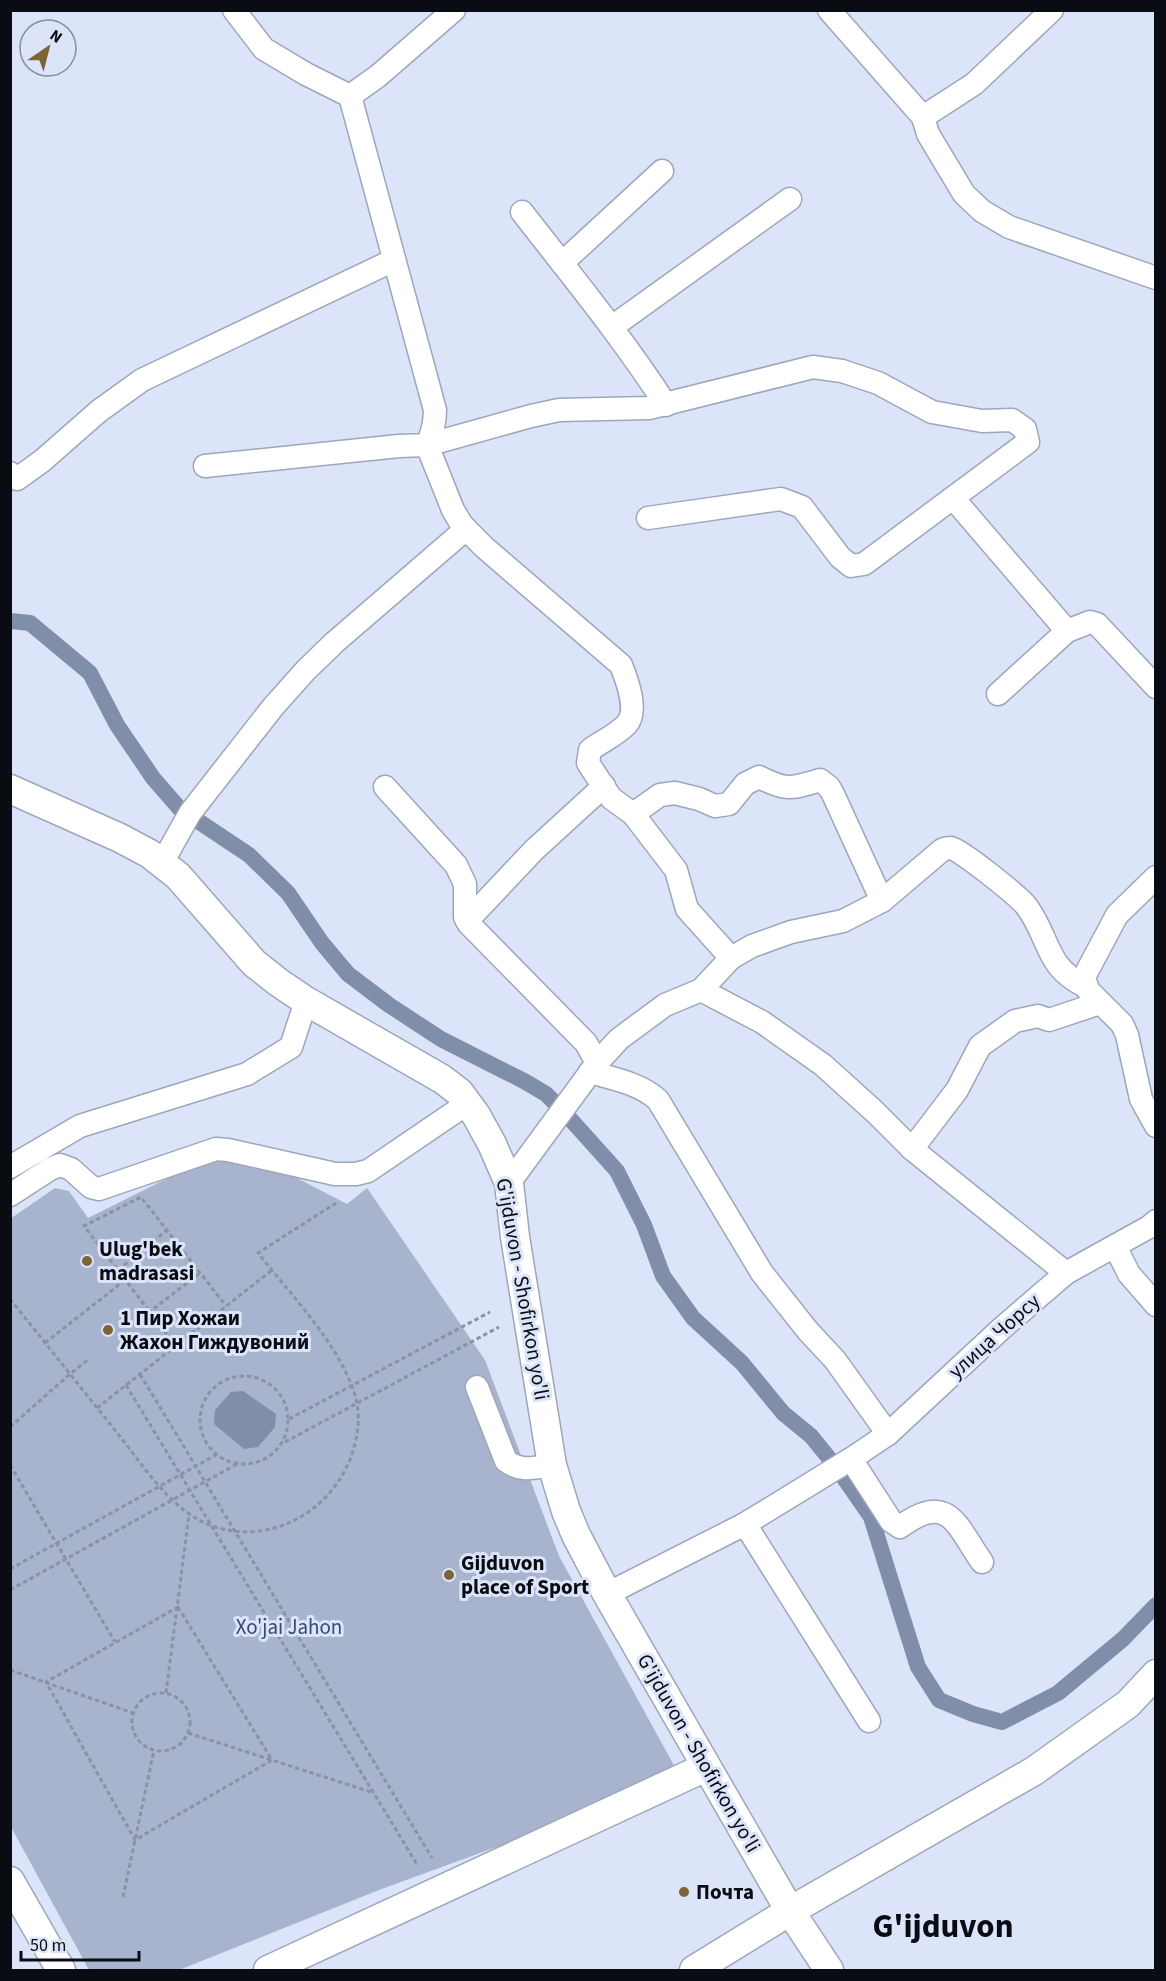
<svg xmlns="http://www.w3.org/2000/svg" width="1166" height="1981" font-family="'Source Sans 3',sans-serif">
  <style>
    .green { fill: #a8b4cd }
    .water { fill: #808eaa }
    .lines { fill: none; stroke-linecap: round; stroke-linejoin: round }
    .canal { stroke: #808eaa; stroke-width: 16 }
    .minor-casing { stroke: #9ea7b9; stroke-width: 25 }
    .major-casing { stroke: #9ea7b9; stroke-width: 31 }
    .path { stroke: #8b92a1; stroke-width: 3; stroke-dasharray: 4.5 3; stroke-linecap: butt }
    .minor { stroke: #fff; stroke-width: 22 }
    .major { stroke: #fff; stroke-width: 28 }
    .poi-dot { fill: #7d6335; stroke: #dbe4f8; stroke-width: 2 }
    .labels { text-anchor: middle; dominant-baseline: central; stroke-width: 6; stroke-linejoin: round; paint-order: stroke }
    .poi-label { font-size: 21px; font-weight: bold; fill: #090c12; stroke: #dbe4f8; text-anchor: start }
    .street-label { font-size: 21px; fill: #090c12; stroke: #dbe4f8 }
    .park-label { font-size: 21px; fill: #374a74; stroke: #dbe4f8 }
    .town-label { font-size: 33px; font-weight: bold; fill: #090c12; stroke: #dbe4f8 }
  </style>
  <rect width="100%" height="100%" fill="#dbe4f8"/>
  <!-- green -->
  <path class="green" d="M212,1161L243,1162L293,1176L347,1204L367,1188L485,1360L559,1556L676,1769L559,1824L379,1890L179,1970H89L11,1827L10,1219L55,1188L69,1191L88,1218L170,1177Z"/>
  <!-- water -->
  <path class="water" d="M243,1391L276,1414L275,1427L258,1447L244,1449L214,1424L215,1410L231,1392Z"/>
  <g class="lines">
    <!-- canal -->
    <path class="canal" d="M10,621L30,623L90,673L117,725L153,778L180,809L249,855L288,893L322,943L348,974L389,1005L441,1039L524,1081L546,1094L564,1112L617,1171L644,1225L663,1276L693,1318L742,1363L783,1413L811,1436L837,1468L871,1517L918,1667L939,1700L973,1714L1002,1722L1058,1693L1123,1639L1156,1605"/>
    <!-- minor casing -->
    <g class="minor-casing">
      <g id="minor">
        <path d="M234,10L264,49L306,74L350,96L378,76L454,10"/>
        <path d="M829,10L923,117L928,134L964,194L982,211L1009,227L1156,278"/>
        <path d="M923,117L974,84L1052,10"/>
        <path d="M522,212C571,275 622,337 666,405"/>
        <path d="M562,263L662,171"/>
        <path d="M612,327L790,199"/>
        <path d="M205,466L399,446L427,445C432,434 435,423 435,410L350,96"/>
        <path d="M10,473L17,479L42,461L99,411L142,380L394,260"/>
        <path d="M953,498L1067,631L1090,622L1097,624L1156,687"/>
        <path d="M648,518L781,499L802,507L840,557L851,566L864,564L1028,442L1025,429L1012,420L982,421L932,412L878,383L842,371L813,367L649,408L559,410L531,416L427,445L453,510L462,525L484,547L621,665C627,680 639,712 626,725C616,735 601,742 590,750L588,763L611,798L633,814L676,870L687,909L731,958"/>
        <path d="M998,694L1067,631"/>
        <path d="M385,787L456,865L465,884V917L469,924L586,1043L597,1063L509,1183"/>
        <path d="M633,814L660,795L675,793L699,799L715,806L729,804L745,784L759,777C787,791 790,789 820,780L829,787L833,794L882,901"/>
        <path d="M162,863L190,813L273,707L306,670L335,642L466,529"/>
        <path d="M1156,877L1117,915L1084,977L1088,990L1122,1024L1127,1035L1141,1099L1156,1126"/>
        <path d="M467,921L534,850L604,786"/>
        <path d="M701,990L762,1022L823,1065L875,1112L912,1149L1066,1273"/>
        <path d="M597,1063L619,1039L665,1005L701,990L731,958L752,946L791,932L843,921L882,901L942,850C944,849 949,848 951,848C961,850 1020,897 1027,907C1050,938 1045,967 1085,986"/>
        <path d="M590,1072C614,1079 639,1083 658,1100L762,1273L808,1331L835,1360L888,1434"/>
        <path d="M912,1149L957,1090L980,1046L1015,1021L1038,1016L1049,1020L1100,1003"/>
        <path d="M10,1167L80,1126L247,1074L291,1047L306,1001"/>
        <path d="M10,1195L50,1169L60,1165L71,1169L91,1187L99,1189L216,1149L228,1150L335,1174H356L368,1171L468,1103"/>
        <path d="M1115,1246L1129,1274L1156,1305"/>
        <path d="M477,1387L506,1461C521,1472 534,1468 552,1465"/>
        <path d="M851,1459L891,1521L900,1527C949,1491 956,1525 982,1562"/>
        <path d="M745,1524L869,1721"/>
        <path d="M607,1594L745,1524L851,1459L888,1434L1001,1329L1066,1273L1149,1227L1156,1221"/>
      </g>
    </g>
    <!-- major casing -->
    <g class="major-casing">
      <g id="major">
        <path d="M10,789L120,838L150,854L178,876L254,963L278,982L306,1001L442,1079L459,1092L476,1115L492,1144L509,1183L515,1237L552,1465L566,1511L576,1535L607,1594L790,1911L829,1970"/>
        <path d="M10,1881L61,1970"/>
        <path d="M268,1970L706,1767"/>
        <path d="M694,1970L790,1911L1034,1771L1128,1704L1156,1674"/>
      </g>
    </g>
    <!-- path -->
    <g class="path">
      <path d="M118,1270L167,1230"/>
      <path d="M10,1299C46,1344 82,1389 118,1434C141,1463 167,1503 199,1520C258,1551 328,1518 351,1457C358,1436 361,1417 355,1395C339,1344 291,1295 258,1253L336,1203"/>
      <path d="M130,1327L200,1273"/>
      <path d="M45,1343L125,1280"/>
      <path d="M176,1346L84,1226L141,1197L226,1306"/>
      <path d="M140,1374L432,1858"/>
      <circle cx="244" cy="1420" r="44"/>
      <path d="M126,1385L418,1866"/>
      <path d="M97,1408L272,1270"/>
      <path d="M289,1419L490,1312"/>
      <path d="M10,1427L70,1374L89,1359"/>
      <path d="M285,1442L499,1327"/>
      <path d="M10,1465L115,1642"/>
      <path d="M10,1569L216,1455"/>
      <path d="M10,1590L237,1464"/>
      <path d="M178,1607L272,1760L135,1840L46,1682Z"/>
      <path d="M10,1670L133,1713"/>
      <circle cx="161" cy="1722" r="29"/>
      <path d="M166,1693L189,1514"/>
      <path d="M188,1733L374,1793"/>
      <path d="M123,1897L154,1750"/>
    </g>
    <!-- minor -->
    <use href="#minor" class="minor"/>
    <!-- major -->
    <use href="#major" class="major"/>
  </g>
  <!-- markers -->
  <g class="poi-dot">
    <circle cx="87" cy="1261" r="6"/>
    <circle cx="108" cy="1330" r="6"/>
    <circle cx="449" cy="1575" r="6"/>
    <circle cx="684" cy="1892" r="6"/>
  </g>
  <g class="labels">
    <!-- poi labels -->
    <g class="poi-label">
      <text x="99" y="1249">Ulug'bek<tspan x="99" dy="24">madrasasi</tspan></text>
      <text x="120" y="1318">1 Пир Хожаи<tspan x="120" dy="24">Жахон Гиждувоний</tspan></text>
      <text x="461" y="1563">Gijduvon<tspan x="461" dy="24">place of Sport</tspan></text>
      <text x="696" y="1892">Почта</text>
    </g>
    <!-- street labels -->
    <g class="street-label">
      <text transform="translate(523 1289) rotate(80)">G'ijduvon - Shofirkon yo'li</text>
      <text transform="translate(994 1336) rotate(-42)">улица Чорсу</text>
      <text transform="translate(699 1753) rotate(60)">G'ijduvon - Shofirkon yo'li</text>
    </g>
    <!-- park labels -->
    <g class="park-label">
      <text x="289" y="1627">Xo'jai Jahon</text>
    </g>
    <!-- town labels -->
    <g class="town-label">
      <text x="943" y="1926">G'ijduvon</text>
    </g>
  </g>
  <!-- border -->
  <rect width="1166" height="1981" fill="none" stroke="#090c12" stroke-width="24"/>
  <!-- north arrow -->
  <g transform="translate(48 48) rotate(35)"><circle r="28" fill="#dbe4f8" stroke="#878e9c" stroke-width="1.5"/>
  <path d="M0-4.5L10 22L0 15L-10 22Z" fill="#7d6335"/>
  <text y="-9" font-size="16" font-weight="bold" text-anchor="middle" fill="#090c12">N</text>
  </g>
  <!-- scale -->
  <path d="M21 1951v9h118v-9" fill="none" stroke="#090c12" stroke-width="3"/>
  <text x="30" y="1951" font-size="18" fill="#090c12" stroke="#dbe4f8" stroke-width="4.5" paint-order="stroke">50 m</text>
</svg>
